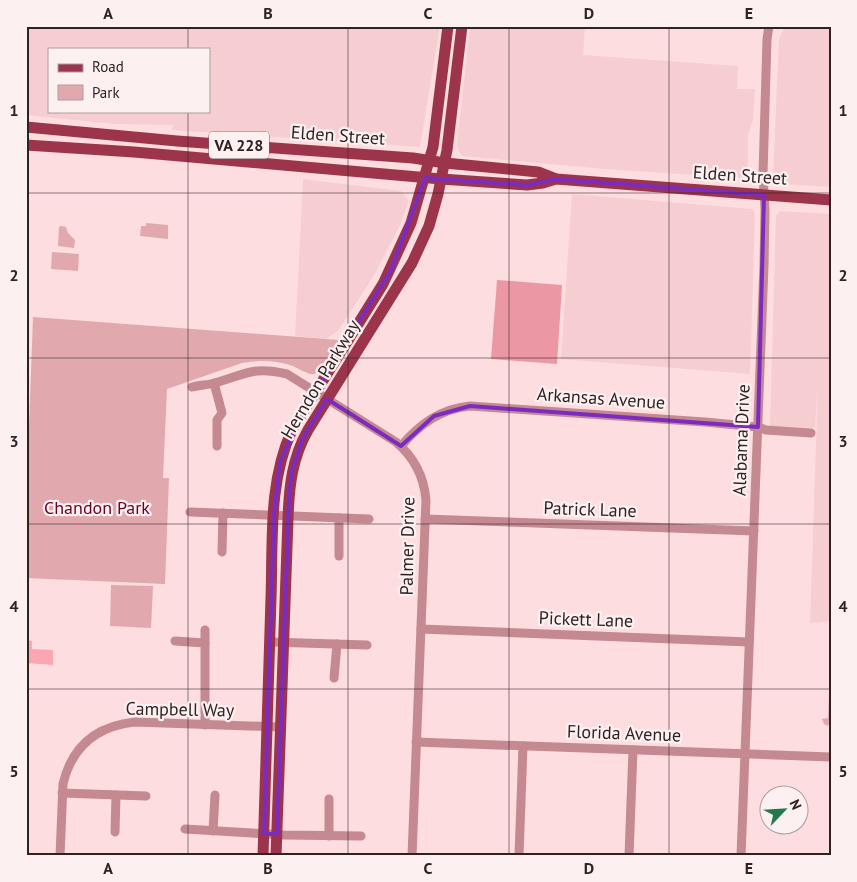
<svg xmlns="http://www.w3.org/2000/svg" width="857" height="882" font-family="'PT Sans',sans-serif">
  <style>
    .built { fill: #f6ced2; fill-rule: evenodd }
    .green { fill: #e1a8ae }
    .forest { fill: #ec98a4 }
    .water { fill: #fca6b2 }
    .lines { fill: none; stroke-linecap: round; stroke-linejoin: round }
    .minor { stroke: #c48991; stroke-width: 9 }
    .major { stroke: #9c354b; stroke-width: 11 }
    .marked { fill: none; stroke: #7b2cbf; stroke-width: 4; stroke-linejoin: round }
    .grid { fill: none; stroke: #2e2324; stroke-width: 1; stroke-opacity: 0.55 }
    .labels { text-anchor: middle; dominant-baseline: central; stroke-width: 4.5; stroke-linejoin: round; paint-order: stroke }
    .shield { fill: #fdf0f1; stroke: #6c6062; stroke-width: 1 }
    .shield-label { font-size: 16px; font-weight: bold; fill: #2e2324 }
    .street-label { font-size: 18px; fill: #2e2324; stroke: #fdf0f1 }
    .park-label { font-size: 18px; fill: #690125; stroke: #fdf0f1 }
    .neatline { fill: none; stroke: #2e2324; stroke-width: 2 }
    .grid-label { font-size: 16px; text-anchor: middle; font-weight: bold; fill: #2e2324 }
  </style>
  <rect width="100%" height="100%" fill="#fddde0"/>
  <!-- built -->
  <g class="built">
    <path d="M26,26H440L420,147L172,130L173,125L115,124L26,115ZM49,49H209V111H49Z"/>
    <path d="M470,26H585L583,55L738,66L737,89H755L753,120L748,135V170L746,175L740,178L604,169L462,156L458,150L457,145Z"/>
    <path d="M785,26L831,27V187L780,184L776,181L773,177L779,39Z"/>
    <path d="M303,179L401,191L409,201L400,225L374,275L339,330L326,339L295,336Z"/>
    <path d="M572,194L753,209L755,216L750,374L561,359Z"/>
    <path d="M780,211L831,214V621L810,623L818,384L815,428L770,426L776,216Z"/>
  </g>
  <!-- green -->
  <g class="green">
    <path d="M146,223L168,225V239L140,236L141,226H146Z"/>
    <path d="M61,226L66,227L68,233L75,240L74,248L58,246L59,227Z"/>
    <path d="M52,252L79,254L78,271L51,269Z"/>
    <path d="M33,317L339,340L321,370C318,372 315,375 311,374C305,373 298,368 293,366C276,360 259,360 242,363L167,389L163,478H169L165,584L26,578V512Z"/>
    <path d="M111,585L153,586L151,628L110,626Z"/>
    <path d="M831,650V719L828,726L824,724L822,719L828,718Z"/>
  </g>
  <!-- forest -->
  <path class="forest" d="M497,280L562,285L557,364L491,359Z"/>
  <!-- water -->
  <path class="water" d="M26,640L32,641V649L53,650V665L26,663Z"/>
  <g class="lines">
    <!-- minor -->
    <g class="minor">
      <path d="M214,383L222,413L217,420V446"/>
      <path d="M192,387C199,385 207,385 215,383C246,374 253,366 287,374L396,442C415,458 424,477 426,500L412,856"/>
      <path d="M401,446C420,424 440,409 470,406L705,422L758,427L766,430L811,433"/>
      <path d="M190,512L369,519"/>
      <path d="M425,519L754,531"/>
      <path d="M222,552L223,513"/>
      <path d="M339,556V518"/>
      <path d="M421,629L749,642"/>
      <path d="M175,641L205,643"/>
      <path d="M270,642L367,645"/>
      <path d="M334,678L337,644"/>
      <path d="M205,725V630"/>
      <path d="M416,742L831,757"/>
      <path d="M62,793L146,796"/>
      <path d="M185,829L284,835L361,836"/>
      <path d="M213,831L215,795"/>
      <path d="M115,832L116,795"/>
      <path d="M329,836V799"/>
      <path d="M60,856L63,784C72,746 97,726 135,722L280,727"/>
      <path d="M519,856L523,746"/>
      <path d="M629,856L633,750"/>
      <path d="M741,856L764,266L765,210L763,174L767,39L769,26"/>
    </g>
    <!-- major -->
    <g class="major">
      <path d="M26,127L177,141L413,158L445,163L538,172L556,179L831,200"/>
      <path d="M26,145L134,152L441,179L527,185L543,183L556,179"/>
      <path d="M263,856C266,770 268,684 271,598C273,542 268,482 292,430L383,284L411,223L433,147L448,26"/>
      <path d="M276,856L288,519C289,487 292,458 308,430L412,263L429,226L438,194L447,150L462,26"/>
    </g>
  </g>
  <!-- marked area -->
  <path class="marked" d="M425,178L527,185L556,179L764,195L758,427L470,406L434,416L401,446L327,399L303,438L292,470L289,497L277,834H264L274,514L280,462L302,413L391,270Z"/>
  <!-- grid -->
  <path class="grid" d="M188,26V49M348,26V856M509,26V856M669,26V856M188,111V856M26,193H831M26,358H831M26,524H831M26,689H831"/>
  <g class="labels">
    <!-- shield labels -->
    <rect class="shield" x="209" y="131.5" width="60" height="27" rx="4"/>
    <g class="shield-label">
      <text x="239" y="145">VA 228</text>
    </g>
    <!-- street labels -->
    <g class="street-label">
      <text transform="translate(338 135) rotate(4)">Elden Street</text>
      <text transform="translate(740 175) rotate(4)">Elden Street</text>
      <text transform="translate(320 379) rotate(-59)">Herndon Parkway</text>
      <text transform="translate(601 398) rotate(4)">Arkansas Avenue</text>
      <text transform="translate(741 440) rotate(-88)">Alabama Drive</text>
      <text transform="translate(590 509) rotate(2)">Patrick Lane</text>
      <text transform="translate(407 546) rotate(-89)">Palmer Drive</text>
      <text transform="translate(586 619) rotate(2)">Pickett Lane</text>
      <text transform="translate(180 709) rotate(1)">Campbell Way</text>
      <text transform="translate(624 733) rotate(2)">Florida Avenue</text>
    </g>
    <!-- park labels -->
    <g class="park-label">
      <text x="97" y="507">Chandon Park</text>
    </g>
  </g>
  <!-- border -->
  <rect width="857" height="882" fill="none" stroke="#fdf0f1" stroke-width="55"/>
  <!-- legend -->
  <rect x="48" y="48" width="162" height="65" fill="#fdf0f1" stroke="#aa9e9f"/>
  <rect x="58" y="64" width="25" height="8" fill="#9c354b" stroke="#aa9e9f"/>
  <text x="92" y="72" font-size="15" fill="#2e2324">Road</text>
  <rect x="58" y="85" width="25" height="15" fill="#e1a8ae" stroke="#aa9e9f"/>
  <text x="92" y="98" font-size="15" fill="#2e2324">Park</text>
  <!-- north arrow -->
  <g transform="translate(784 810) rotate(65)"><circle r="24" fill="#fdf0f1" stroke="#aa9e9f"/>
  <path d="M0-4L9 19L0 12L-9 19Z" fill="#21794d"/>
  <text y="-8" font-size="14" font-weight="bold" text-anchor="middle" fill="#2e2324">N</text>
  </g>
  <rect x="28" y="28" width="802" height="826" class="neatline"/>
  <g class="grid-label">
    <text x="108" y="19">A</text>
    <text x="268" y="19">B</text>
    <text x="428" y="19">C</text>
    <text x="589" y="19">D</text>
    <text x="749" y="19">E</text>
    <text x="14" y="116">1</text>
    <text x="843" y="116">1</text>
    <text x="14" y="281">2</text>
    <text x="843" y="281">2</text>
    <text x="14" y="447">3</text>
    <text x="843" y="447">3</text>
    <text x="14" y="612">4</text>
    <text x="843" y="612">4</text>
    <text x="14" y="777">5</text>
    <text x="843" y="777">5</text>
    <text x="108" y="874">A</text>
    <text x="268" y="874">B</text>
    <text x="428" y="874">C</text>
    <text x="589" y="874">D</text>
    <text x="749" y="874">E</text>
  </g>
</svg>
